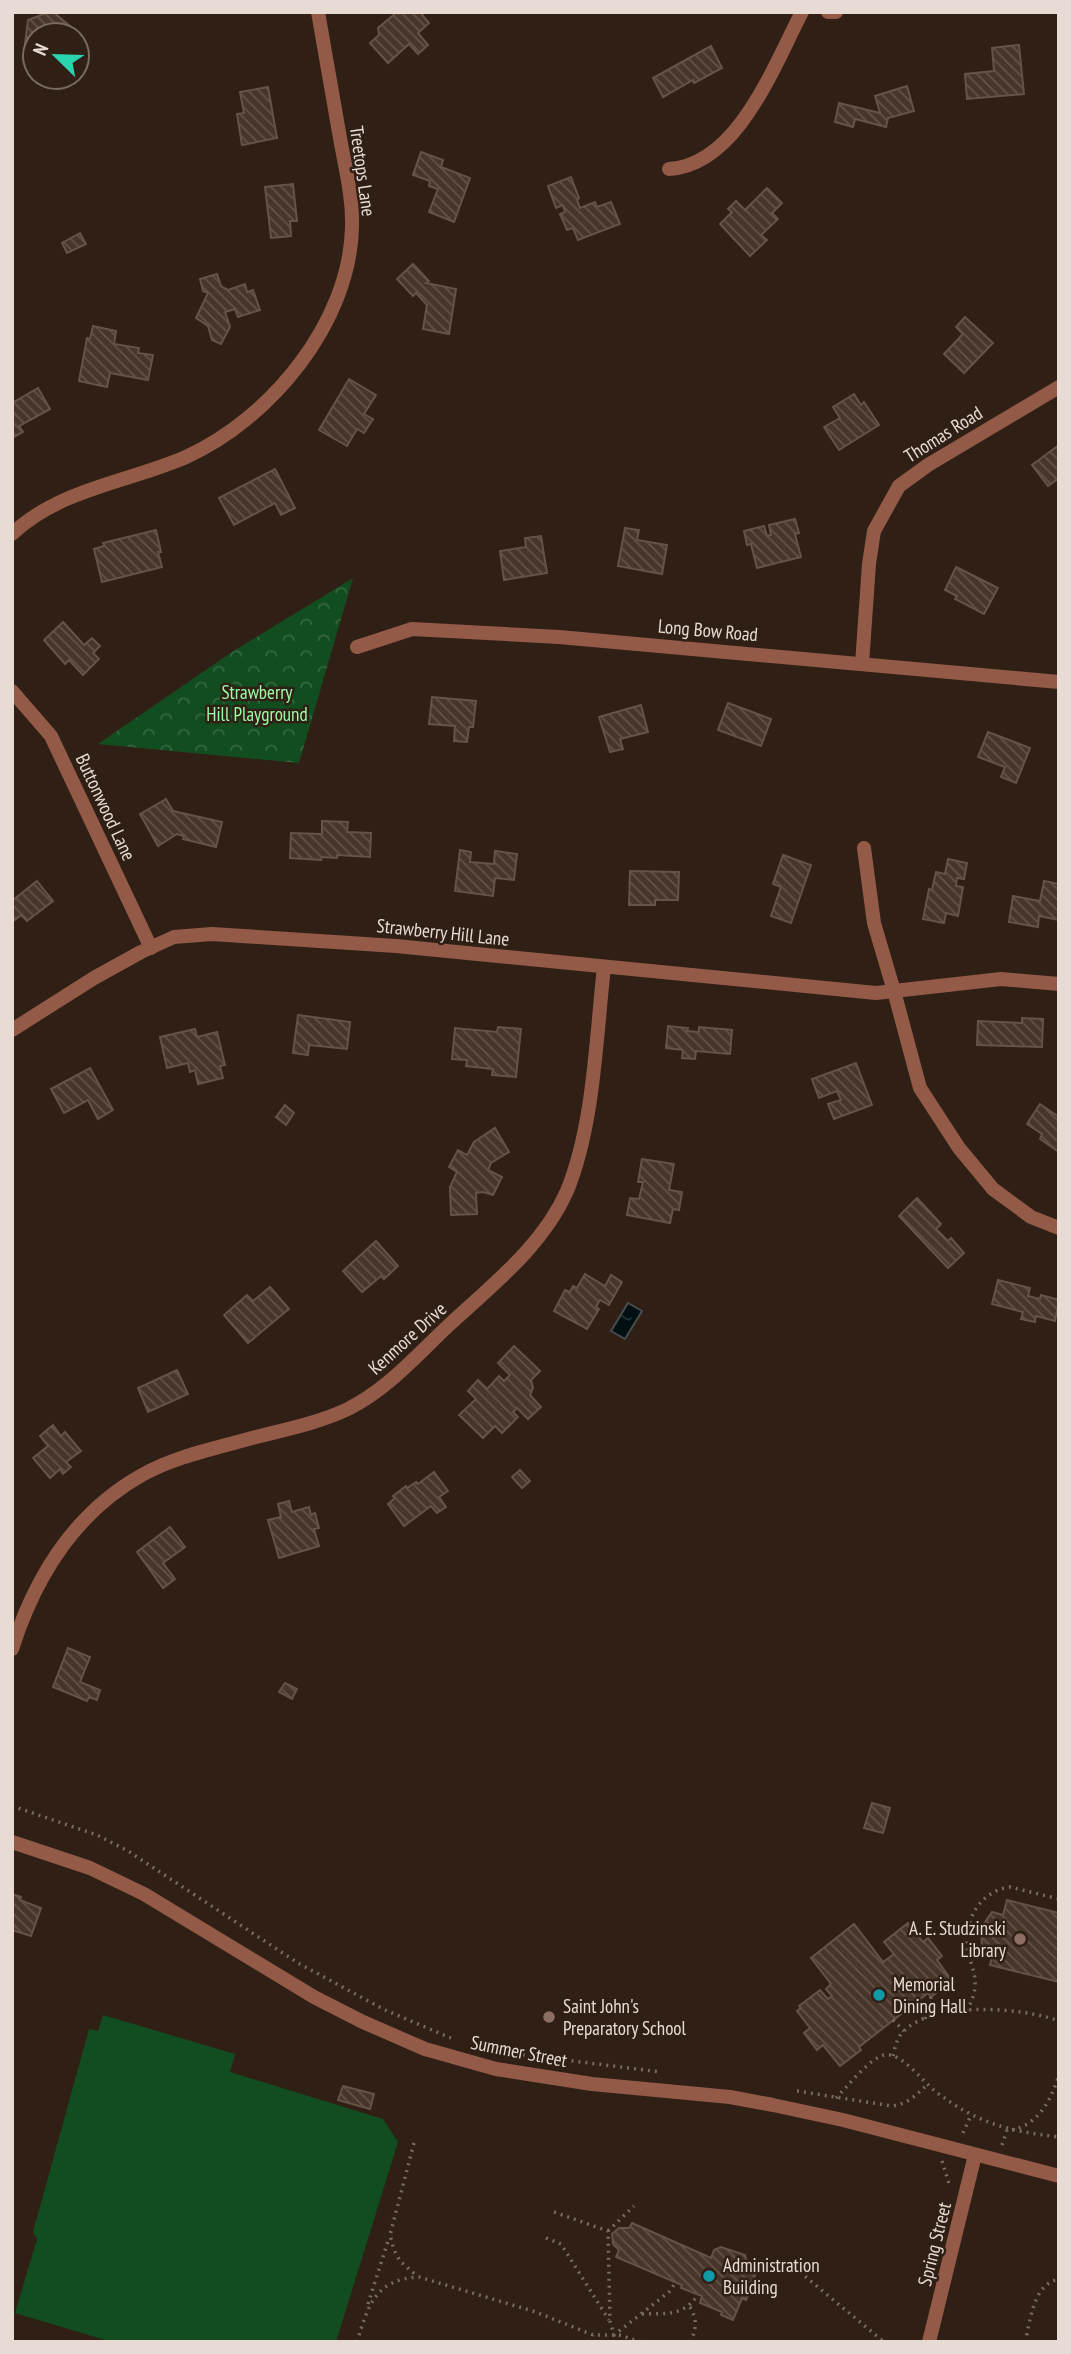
<svg xmlns="http://www.w3.org/2000/svg" width="1071" height="2354" font-family="'PT Sans Narrow',sans-serif">
  <style>
    .grass { fill: #124d1f }
    .forest { fill: url(#forest-crowns) }
    .water { fill: url(#water-ripples); stroke: #474c4c; stroke-width: 2 }
    .building { fill: url(#building-back-hatch); stroke: #665246; stroke-width: 2 }
    .lines { fill: none; stroke-linecap: round; stroke-linejoin: round }
    .path { stroke: #796a61; stroke-width: 3.5; stroke-dasharray: 2 5; stroke-linecap: butt }
    .minor { stroke: #925a47; stroke-width: 14 }
    .tertiary { stroke: #925a47; stroke-width: 14 }
    .education-dot { fill: #8d6e63; stroke: #301f15; stroke-width: 2.5 }
    .culture-dot { fill: #0f9aa8; stroke: #301f15; stroke-width: 2.5 }
    .labels { text-anchor: middle; dominant-baseline: central; stroke-width: 5; stroke-linejoin: round; paint-order: stroke }
    .street-label { font-size: 19px; fill: #e7dbd4; stroke: #301f15 }
    .park-label { font-size: 19px; fill: #9bfba7; stroke: #301f15 }
    .poi-label { font-size: 19px; fill: #e7dbd4; stroke: #301f15; text-anchor: start }
  </style>
  <defs>
    <pattern id="forest-crowns" width="20" height="18" patternUnits="userSpaceOnUse" patternTransform="scale(1.75)"><rect width="20" height="18" fill="#124d1f"/><path d="M2 6a3 3 0 1 1 6 0M12 15a3 3 0 1 1 6 0" fill="none" stroke="#34663f"/></pattern>
    <pattern id="water-ripples" width="26" height="14" patternUnits="userSpaceOnUse" patternTransform="scale(1.75)"><rect width="26" height="14" fill="#020f12"/><path d="M2 4q2-2 4 0t4 0M15 11q2-2 4 0t4 0" fill="none" stroke="#273134"/></pattern>
    <pattern id="building-back-hatch" width="6" height="6" patternUnits="userSpaceOnUse" patternTransform="scale(1.75)"><rect width="6" height="6" fill="#47352a"/><path d="M-1 5l2 2M0 0l6 6M5-1l2 2" fill="none" stroke="#625248"/></pattern>
  </defs>
  <rect width="100%" height="100%" fill="#301f15"/>
  <!-- grass -->
  <path class="grass" d="M103,2015L235,2054L230,2072L383,2119L398,2142L336,2342H112L15,2313L37,2239L33,2232L89,2029L98,2031Z"/>
  <!-- forest -->
  <path class="forest" d="M353,578L299,763L98,744L232,652Z"/>
  <!-- water -->
  <path class="water" d="M628,1303L642,1311L625,1339L611,1331Z"/>
  <!-- building -->
  <g class="building">
    <path d="M49,12H53L70,26L69,35H35V53L25,44L28,20Z"/>
    <path d="M397,12L399,14L402,12H425L422,15L429,23L418,33L428,45L418,54L409,44L388,63L370,43L379,35L378,28Z"/>
    <path d="M1019,45L1024,94L967,99L965,74L994,71L992,48Z"/>
    <path d="M711,46L722,68L694,83L693,80L663,97L653,78Z"/>
    <path d="M907,86L914,111L888,118L886,127L855,119L853,127L835,122L839,103L880,113L875,96Z"/>
    <path d="M268,87L277,138L242,145L237,114L244,113L240,92Z"/>
    <path d="M421,152L443,160L441,167L470,178L454,222L429,212L438,189L429,186L430,181L413,175Z"/>
    <path d="M571,177L579,198L577,200L580,208L595,202L597,207L611,202L620,224L578,240L573,228L567,230L560,214L565,212L563,205L556,208L548,186Z"/>
    <path d="M293,184L297,221H290L291,236L271,238L265,187Z"/>
    <path d="M767,188L782,203L772,213L778,219L761,235L767,240L750,256L720,224L732,212L728,209L736,201L745,210Z"/>
    <path d="M80,233L86,244L67,253L62,243Z"/>
    <path d="M413,264L429,281L426,283L456,289L449,334L423,329L427,305L416,293L413,296L397,279Z"/>
    <path d="M217,274L221,286L228,290L245,284L247,292L253,290L260,310L238,317L235,309L225,312L230,327L221,344L212,340L208,326L196,318L208,293L203,291L200,279Z"/>
    <path d="M965,317L993,343L964,373L944,354L963,334L956,327Z"/>
    <path d="M93,326L116,331L114,344L139,348L138,353L153,355L148,380L110,373L107,387L79,381L87,338L90,339Z"/>
    <path d="M349,379L376,395L364,414L373,419L364,433L357,429L347,446L319,430Z"/>
    <path d="M38,388L50,409L19,426L23,432L12,438V403Z"/>
    <path d="M854,394L861,405L864,402L879,425L839,450L824,427L840,418L833,407Z"/>
    <path d="M1059,445V478L1048,486L1032,465Z"/>
    <path d="M275,469L295,508L281,515L275,503L234,525L219,498Z"/>
    <path d="M795,519L799,533L795,534L801,557L757,568L751,544L747,545L744,531L764,526L767,536L771,535L769,525Z"/>
    <path d="M625,528L639,530L637,540L667,545L662,574L618,566Z"/>
    <path d="M156,530L161,552H158L162,567L102,582L94,549L104,546L103,543Z"/>
    <path d="M541,536L547,573L504,580L500,551L526,547L525,538Z"/>
    <path d="M956,567L998,588L984,614L955,599L957,596L945,590Z"/>
    <path d="M63,622L84,645L92,638L100,646L93,653L99,659L83,675L69,660L65,664L44,640Z"/>
    <path d="M432,697L476,701L473,727H469L467,742L454,741L455,726L429,724Z"/>
    <path d="M728,703L771,719L761,746L718,730Z"/>
    <path d="M641,705L648,732L620,739L623,749L610,752L599,717Z"/>
    <path d="M988,732L1030,748L1016,783L1001,777L1005,767L978,757Z"/>
    <path d="M166,799L173,811L222,822L216,847L183,839L184,836L177,834L158,846L140,814Z"/>
    <path d="M322,821L348,822L347,832L371,833L370,857L337,855V858L322,857L321,860L290,858L291,833L322,834Z"/>
    <path d="M460,850L471,852L470,862L494,864L495,851L517,854L514,880L495,878L493,896L455,891Z"/>
    <path d="M783,855L811,865L791,923L771,916L781,887L773,884Z"/>
    <path d="M948,859L967,863L964,879L957,878L956,886L963,887L958,916L946,913L944,923L923,919L929,889L932,890L936,872L945,874Z"/>
    <path d="M630,871L679,872L678,900H655V905H629Z"/>
    <path d="M37,881L53,901L27,921L21,915L12,922V898L13,900Z"/>
    <path d="M1044,881L1059,884V920L1039,916L1038,927L1009,922L1013,896L1040,901Z"/>
    <path d="M298,1015L350,1022L347,1049L309,1045L308,1055L293,1053Z"/>
    <path d="M1022,1018L1043,1019L1042,1047L977,1045L978,1021L1022,1023Z"/>
    <path d="M668,1026L688,1028L687,1031L699,1032V1027L732,1030L730,1054L696,1051L695,1059L682,1058L683,1050L666,1048Z"/>
    <path d="M498,1027L521,1029L516,1077L492,1075L493,1069L466,1066L467,1060L452,1059L455,1028L497,1032Z"/>
    <path d="M195,1029L197,1037L217,1032L225,1065L220,1066L223,1078L198,1084L195,1070L190,1072L188,1063L167,1068L160,1037Z"/>
    <path d="M856,1063L872,1105L834,1119L828,1104L841,1100L837,1091L819,1098L812,1079Z"/>
    <path d="M90,1068L113,1110L98,1119L88,1100L64,1113L51,1089Z"/>
    <path d="M1040,1104L1059,1117V1152L1040,1139L1042,1134L1027,1124Z"/>
    <path d="M285,1105L294,1113L286,1125L276,1117Z"/>
    <path d="M495,1128L509,1152L491,1163L488,1170L502,1177L493,1195L483,1192L476,1193L477,1214L451,1215L450,1187L457,1172L449,1167L458,1150L467,1155L474,1142Z"/>
    <path d="M642,1159L674,1164L669,1190L682,1192L679,1210L673,1209L670,1223L627,1215L630,1198L639,1199L643,1182H638Z"/>
    <path d="M917,1198L941,1224L936,1229L948,1241L951,1238L964,1253L948,1268L899,1216Z"/>
    <path d="M376,1241L398,1266L384,1279L381,1276L362,1292L343,1271Z"/>
    <path d="M585,1274L605,1286L611,1275L622,1282L609,1305L600,1300L596,1307L599,1309L587,1329L554,1311L565,1290L570,1292L573,1286L577,1288Z"/>
    <path d="M998,1280L1030,1288L1028,1296L1040,1299L1041,1295L1059,1300L1055,1321L1036,1316L1035,1322L1021,1319L1023,1312L992,1304Z"/>
    <path d="M270,1287L289,1309L248,1343L224,1315L247,1295L253,1301Z"/>
    <path d="M514,1346L540,1371L531,1380L533,1388L530,1395L541,1407L528,1419L517,1408L513,1412L518,1417L502,1433L495,1426L483,1438L459,1415L476,1399L468,1391L478,1380L487,1389L499,1376L504,1381L510,1375L498,1363Z"/>
    <path d="M177,1370L188,1394L148,1412L138,1388Z"/>
    <path d="M53,1425L61,1436L65,1432L81,1451L66,1462L71,1467L63,1474L60,1469L50,1478L33,1458L48,1446L40,1436Z"/>
    <path d="M520,1470L530,1481L522,1488L512,1477Z"/>
    <path d="M434,1472L448,1491L439,1497L446,1507L437,1513L431,1506L404,1526L388,1504L395,1498L393,1496L406,1486L407,1488L416,1482L418,1484Z"/>
    <path d="M289,1501L292,1512L309,1507L311,1515L315,1513L319,1528L314,1529L319,1546L279,1558L268,1520L281,1517L278,1504Z"/>
    <path d="M170,1527L185,1547L163,1563L175,1579L163,1588L137,1552Z"/>
    <path d="M68,1648L90,1657L80,1682L100,1690L97,1700L89,1697L87,1701L53,1687Z"/>
    <path d="M285,1683L297,1689L292,1699L279,1692Z"/>
    <path d="M872,1803L890,1808L883,1833L864,1828Z"/>
    <path d="M12,1894L21,1897L20,1900L41,1908L31,1936L12,1930Z"/>
    <path d="M1007,1900L1059,1913V1982L990,1965L994,1949L982,1947L981,1928L992,1912L1003,1915Z"/>
    <path d="M908,1923L923,1942L928,1938L942,1956L937,1960L950,1978L946,1981L948,1984L931,1997L928,1993L859,2047L861,2050L840,2066L823,2045L817,2050L804,2033L810,2028L797,2011L801,2008L799,2006L820,1990L828,1999L832,1996L826,1989L831,1984L811,1958L854,1924L883,1962L894,1954L884,1942Z"/>
    <path d="M343,2086L374,2094L370,2109L338,2100Z"/>
    <path d="M632,2223L711,2258L714,2250L721,2247L745,2255L748,2266L757,2270L746,2300L742,2298L733,2320L721,2315L722,2312L700,2303L702,2296L681,2288L682,2285L616,2257L619,2250L613,2244L612,2234L619,2228H629Z"/>
  </g>
  <g class="lines">
    <!-- path -->
    <g class="path">
      <path d="M12,1806L97,1835L128,1851L298,1963L385,2010L451,2038"/>
      <path d="M967,2011C971,2002 975,1994 975,1985C976,1972 969,1960 967,1948C964,1920 980,1891 1010,1887L1059,1899"/>
      <path d="M925,2019L931,1997"/>
      <path d="M893,2020L904,2031"/>
      <path d="M509,2053L661,2072"/>
      <path d="M893,2056C895,2047 897,2037 904,2031C933,2001 1023,2007 1059,2021"/>
      <path d="M797,2091L892,2106C908,2104 916,2095 927,2085"/>
      <path d="M836,2098C847,2087 870,2058 884,2055C901,2051 923,2082 935,2091C976,2123 1008,2131 1059,2137"/>
      <path d="M1012,2130C1039,2124 1051,2100 1059,2075"/>
      <path d="M963,2133L971,2115"/>
      <path d="M414,2143L390,2235L394,2250L400,2261L417,2276"/>
      <path d="M1002,2145L1007,2130"/>
      <path d="M942,2161L950,2187"/>
      <path d="M554,2212L608,2231L610,2321L614,2335L669,2292L676,2282"/>
      <path d="M608,2231L634,2206"/>
      <path d="M546,2238L561,2244L609,2320"/>
      <path d="M789,2263L884,2342"/>
      <path d="M368,2304L389,2238"/>
      <path d="M690,2307C697,2318 697,2330 690,2342"/>
      <path d="M642,2314C667,2313 682,2317 698,2295"/>
      <path d="M357,2342C368,2306 375,2279 419,2277L536,2312L593,2335H619L642,2342"/>
      <path d="M589,2342L593,2335"/>
      <path d="M1025,2342C1031,2320 1032,2285 1059,2279"/>
    </g>
    <!-- minor -->
    <g class="minor">
      <path d="M828,12H836"/>
      <path d="M669,169C738,165 774,65 802,12"/>
      <path d="M12,534C59,489 129,482 186,457C270,419 350,323 352,227C353,197 345,167 340,138C333,96 325,54 318,12"/>
      <path d="M357,647L412,629L559,637L1059,682"/>
      <path d="M862,664L869,564L874,531L899,486L928,465L1059,387"/>
      <path d="M12,691L51,736L151,948"/>
      <path d="M1059,984L1001,979L894,991L920,1088L959,1148L993,1189L1031,1217L1059,1228"/>
      <path d="M12,1030L94,978L141,952L174,937L212,934L396,946L876,993L894,991L874,923L864,848"/>
      <path d="M12,1649C35,1577 74,1513 142,1475C172,1458 208,1450 241,1441C277,1431 314,1425 348,1409C388,1389 417,1355 449,1325C492,1285 543,1246 567,1191C594,1125 596,1038 604,967"/>
    </g>
    <!-- tertiary -->
    <g class="tertiary">
      <path d="M12,1842L90,1868L144,1894L314,1997L363,2022L425,2049L496,2069L592,2084L730,2097L773,2105L843,2120L1059,2176"/>
      <path d="M929,2342L975,2155"/>
    </g>
  </g>
  <!-- markers -->
  <g class="education-dot">
    <circle cx="1020" cy="1939" r="7"/>
    <circle cx="549" cy="2017" r="7"/>
  </g>
  <g class="culture-dot">
    <circle cx="879" cy="1995" r="7"/>
    <circle cx="709" cy="2276" r="7"/>
  </g>
  <g class="labels">
    <!-- street labels -->
    <g class="street-label">
      <text transform="translate(363 171) rotate(82)">Treetops Lane</text>
      <text transform="translate(943 434) rotate(-32)">Thomas Road</text>
      <text transform="translate(708 630) rotate(5)">Long Bow Road</text>
      <text transform="translate(106 807) rotate(65)">Buttonwood Lane</text>
      <text transform="translate(443 932) rotate(6)">Strawberry Hill Lane</text>
      <text transform="translate(407 1338) rotate(-42)">Kenmore Drive</text>
      <text transform="translate(519 2051) rotate(11)">Summer Street</text>
      <text transform="translate(934 2244) rotate(-76)">Spring Street</text>
    </g>
    <!-- park labels -->
    <g class="park-label">
      <text x="257" y="692">Strawberry<tspan x="257" dy="22">Hill Playground</tspan></text>
    </g>
    <!-- poi labels -->
    <g class="poi-label">
      <text x="1006" y="1928" text-anchor="end">A. E. Studzinski<tspan x="1006" dy="22">Library</tspan></text>
      <text x="893" y="1984">Memorial<tspan x="893" dy="22">Dining Hall</tspan></text>
      <text x="563" y="2006">Saint John's<tspan x="563" dy="22">Preparatory School</tspan></text>
      <text x="723" y="2265">Administration<tspan x="723" dy="22">Building</tspan></text>
    </g>
  </g>
  <!-- border -->
  <rect width="1071" height="2354" fill="none" stroke="#e7dbd4" stroke-width="28"/>
  <!-- north arrow -->
  <g transform="translate(56 56) rotate(293)"><circle r="33" fill="#301f15" stroke="#796a61" stroke-width="2"/>
  <path d="M0-5L12 26L0 18L-12 26Z" fill="#29d5ac"/>
  <text y="-10" font-size="19" font-weight="bold" text-anchor="middle" fill="#e7dbd4">N</text>
  </g>
</svg>
